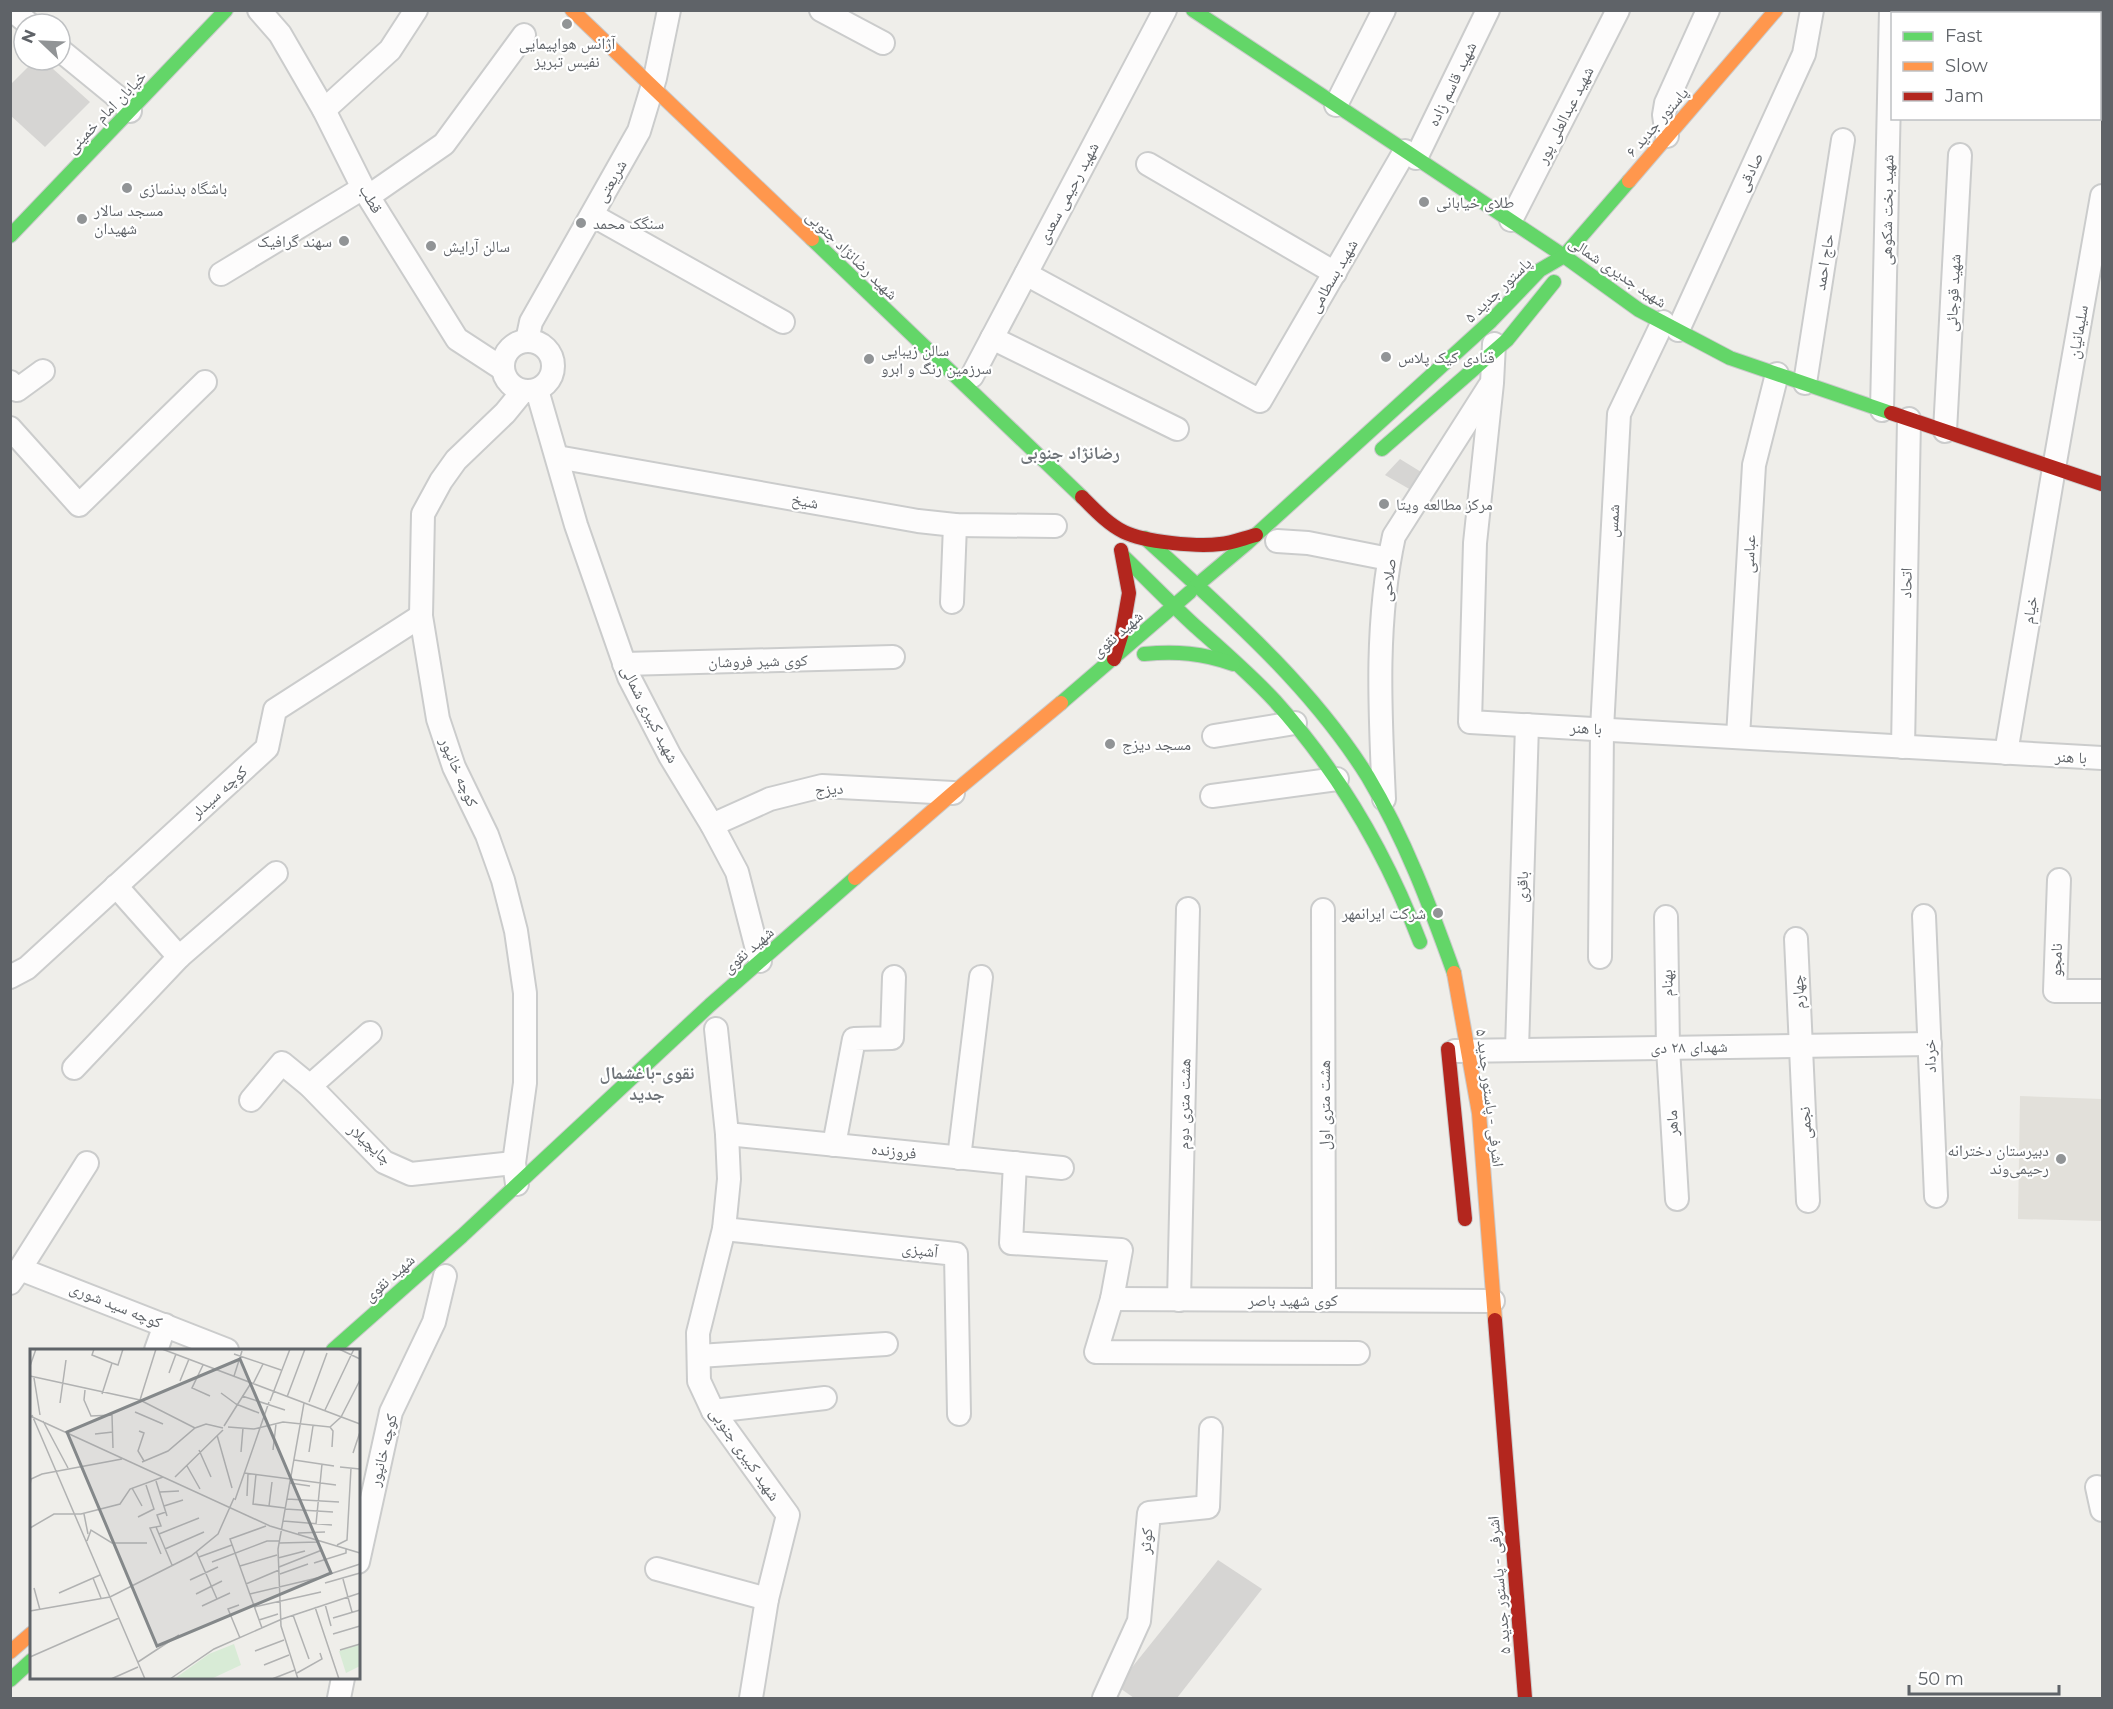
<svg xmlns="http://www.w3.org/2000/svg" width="2113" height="1709" font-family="Montserrat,'Noto Naskh Arabic',sans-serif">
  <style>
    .education { fill: #e2e0da }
    .building { fill: #d6d5d3 }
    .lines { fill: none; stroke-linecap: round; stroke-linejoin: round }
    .street-casing { stroke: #cbcccc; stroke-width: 26 }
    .fast-casing { stroke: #cacacb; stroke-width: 16 }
    .slow-casing { stroke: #cacacb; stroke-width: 16 }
    .jam-casing { stroke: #cacacb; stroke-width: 16 }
    .street { stroke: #fdfcfc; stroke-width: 22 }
    .fast { stroke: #63d668; stroke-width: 14 }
    .slow { stroke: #ff974d; stroke-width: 14 }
    .jam { stroke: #b3261e; stroke-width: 14 }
    .poi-dot { fill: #919496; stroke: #fff; stroke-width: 2 }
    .labels { text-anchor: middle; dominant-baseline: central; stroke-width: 4.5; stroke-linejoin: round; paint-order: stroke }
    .poi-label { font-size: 16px; fill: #5f6368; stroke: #fff; text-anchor: start }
    .street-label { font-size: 16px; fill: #5f6368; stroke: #fff }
    .neighbourhood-label { font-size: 18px; font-weight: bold; fill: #70757a; stroke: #fff }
    .inset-road { fill: none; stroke: #b1b2b2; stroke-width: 1.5 }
    .view { fill: #84888a; fill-opacity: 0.15; stroke: #84888a; stroke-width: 3 }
    .inset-edge { fill: none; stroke: #5f6368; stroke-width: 3 }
  </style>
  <rect width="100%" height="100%" fill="#efeeea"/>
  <!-- education -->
  <path class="education" d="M2020,1096L2102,1099V1221L2018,1219Z"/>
  <!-- building -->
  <g class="building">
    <path d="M35,60H43L90,102L45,147L10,115V85Z"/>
    <path d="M1400,459L1426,475L1418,494L1385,475Z"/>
    <path d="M1218,1560L1262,1589L1177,1698H1134L1117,1686Z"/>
  </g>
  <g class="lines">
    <!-- street casing -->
    <g class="street-casing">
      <g id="street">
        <path d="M12,10L29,24"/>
        <path d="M259,10L280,34L324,110L363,188L457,339L503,369"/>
        <path d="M821,10L883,43"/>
        <path d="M1978,14V10"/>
        <path d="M60,50L115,95L130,111"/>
        <path d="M1336,105L1384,10"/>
        <path d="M324,110L390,50L416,10"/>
        <path d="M1667,136L1664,115L1666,103L1708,10"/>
        <path d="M1416,158L1488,10"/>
        <path d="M1148,164L1335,273"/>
        <path d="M369,196L444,144L524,35"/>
        <path d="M592,215L783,322"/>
        <path d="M1511,220L1618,10"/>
        <path d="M221,274L363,188"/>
        <path d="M1026,274L1260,401L1405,151"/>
        <path d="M1678,330L1804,54L1812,10"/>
        <path d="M992,338L1177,429"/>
        <path d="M527,341L531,322L639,131L655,78L669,10"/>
        <circle cx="528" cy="366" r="25"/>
        <path d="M1494,344L1492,383L1475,543L1470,722L2102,758"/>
        <path d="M972,376L1165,10"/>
        <path d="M10,382L17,390L43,371"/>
        <path d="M1805,383L1843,140"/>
        <path d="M537,390L576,525L629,677L670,756L712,825L737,872L760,961"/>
        <path d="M1882,410L1891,10"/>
        <path d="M10,428L79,505L205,382"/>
        <path d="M1945,431L1960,155"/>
        <path d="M557,457L918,521L955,525L1055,526"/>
        <path d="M1277,541L1308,543L1389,559"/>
        <path d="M952,602L955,525"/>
        <path d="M624,664L893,657"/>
        <path d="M1214,736L1295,723"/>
        <path d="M1738,737L1754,465L1777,374"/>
        <path d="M1903,747L1909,419"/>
        <path d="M2006,753L2054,468L2102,196"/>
        <path d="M1212,796L1337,779"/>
        <path d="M1384,799C1380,712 1375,622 1394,536L1489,387"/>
        <path d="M712,825L770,799L822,786L953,793"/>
        <path d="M2059,880L2055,991H2102"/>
        <path d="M116,886L179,957"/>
        <path d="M1323,910L1324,1300"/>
        <path d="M1924,916L1936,1196"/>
        <path d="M1666,917L1668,1048L1677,1199"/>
        <path d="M1796,939L1808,1201"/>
        <path d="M1600,957L1602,729L1619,414L1663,322"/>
        <path d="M10,977L27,968L267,748L275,710L421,616"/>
        <path d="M716,1029L727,1134L729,1179L724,1229L698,1333L699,1381L713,1411L788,1515L767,1599L751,1698"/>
        <path d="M1517,1049L1527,725"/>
        <path d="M1455,1051L1930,1044"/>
        <path d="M74,1068L179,957L276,873"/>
        <path d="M310,1086L370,1033"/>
        <path d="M251,1100L282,1063L310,1086L384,1162L411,1174L514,1163"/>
        <path d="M727,1134L1062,1168"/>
        <path d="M834,1145L854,1039L892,1038L894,977"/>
        <path d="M959,1158L981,977"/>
        <path d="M1015,1163L1011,1243L1121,1250L1112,1299L1096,1352L1358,1353"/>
        <path d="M517,1184L514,1163L525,1083V993L516,931L503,880L487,835L454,767L438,719L421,616L423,514L441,481L456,460L505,413L523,391"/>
        <path d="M724,1229L956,1254L959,1414"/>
        <path d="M20,1269L87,1163"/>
        <path d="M10,1283L20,1269L227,1350"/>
        <path d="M1112,1299L1493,1301"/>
        <path d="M1179,1300L1188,909"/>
        <path d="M156,1350L165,1325"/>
        <path d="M699,1356L886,1344"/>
        <path d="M713,1411L825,1398"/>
        <path d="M2097,1487L2102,1510"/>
        <path d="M358,1562L391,1412L434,1322L445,1276"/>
        <path d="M657,1569L767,1599"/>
        <path d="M339,1698L343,1678"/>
        <path d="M1104,1698L1139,1621L1149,1513L1208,1507L1211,1429"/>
      </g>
    </g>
    <!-- fast casing -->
    <g class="fast-casing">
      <g id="fast">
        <path d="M1193,10L1564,256L1639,310L1730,358L1891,413"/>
        <path d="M10,236L226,10"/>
        <path d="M812,239L1082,497"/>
        <path d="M1382,449L1507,340L1554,282"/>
        <path d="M1145,538C1225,611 1310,684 1368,777C1405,839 1430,906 1454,973"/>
        <path d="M1123,556C1147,579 1170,603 1195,626C1222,650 1250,674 1275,701C1339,772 1386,853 1420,942"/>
        <path d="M1196,586L1246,544L1491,321L1540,270L1564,256L1629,181"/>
        <path d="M1144,654C1176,651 1203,653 1233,664"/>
        <path d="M1061,703L1190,592"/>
        <path d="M333,1350L462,1236L710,1005L855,878"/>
        <path d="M10,1680L32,1660"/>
      </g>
    </g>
    <!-- slow casing -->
    <g class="slow-casing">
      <g id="slow">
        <path d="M572,10L812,239"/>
        <path d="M1629,181L1776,10"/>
        <path d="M855,878L953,793L1061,703"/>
        <path d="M1454,973L1479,1113L1495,1320"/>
        <path d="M10,1652L32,1633"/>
      </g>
    </g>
    <!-- jam casing -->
    <g class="jam-casing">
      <g id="jam">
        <path d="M1891,413L2102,484"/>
        <path d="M1082,497C1095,510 1108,524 1124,532C1144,542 1198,547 1220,544C1232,543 1244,538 1256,535"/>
        <path d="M1114,659L1122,633L1129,593L1121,550"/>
        <path d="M1448,1049L1465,1219"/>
        <path d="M1495,1320L1525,1698"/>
      </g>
    </g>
    <!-- street -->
    <use href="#street" class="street"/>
    <!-- fast -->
    <use href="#fast" class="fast"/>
    <!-- slow -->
    <use href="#slow" class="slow"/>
    <!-- jam -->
    <use href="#jam" class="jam"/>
  </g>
  <!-- markers -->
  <g class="poi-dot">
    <circle cx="567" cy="24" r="6"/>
    <circle cx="127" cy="188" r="6"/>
    <circle cx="1424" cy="202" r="6"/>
    <circle cx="82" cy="219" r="6"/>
    <circle cx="581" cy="223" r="6"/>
    <circle cx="344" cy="241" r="6"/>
    <circle cx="431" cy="246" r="6"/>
    <circle cx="1386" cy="357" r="6"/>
    <circle cx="869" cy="359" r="6"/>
    <circle cx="1384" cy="504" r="6"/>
    <circle cx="1110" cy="744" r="6"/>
    <circle cx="1438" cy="913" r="6"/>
    <circle cx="2061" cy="1159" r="6"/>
  </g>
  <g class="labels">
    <!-- poi labels -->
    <g class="poi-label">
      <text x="567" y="43" text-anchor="middle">آژانس هواپیمایی<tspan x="567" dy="18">نفیس تبریز</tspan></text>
      <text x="139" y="188">باشگاه بدنسازی</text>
      <text x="1436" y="202">طلای خیابانی</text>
      <text x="94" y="210">مسجد سالار<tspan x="94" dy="18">شهیدان</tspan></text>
      <text x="593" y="223">سنگک محمد</text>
      <text x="332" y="241" text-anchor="end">سهند گرافیک</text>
      <text x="443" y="246">سالن آرایش</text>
      <text x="881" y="350">سالن زیبایی<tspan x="881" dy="18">سرزمین رنگ و ابرو</tspan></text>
      <text x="1398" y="357">قنادی کیک پلاس</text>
      <text x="1396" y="504">مرکز مطالعه ویتا</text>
      <text x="1122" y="744">مسجد دیزج</text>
      <text x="1426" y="913" text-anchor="end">شرکت ایرانمهر</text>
      <text x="2049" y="1150" text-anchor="end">دبیرستان دخترانه<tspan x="2049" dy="18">رحیمی‌وند</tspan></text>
    </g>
    <!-- street labels -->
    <g class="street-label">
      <text transform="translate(1452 84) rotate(-64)">شهید قاسم زاده</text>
      <text transform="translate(106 112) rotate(-46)">خیابان امام خمینی</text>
      <text transform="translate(1565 115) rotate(-63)">شهید عبدالعلی پور</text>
      <text transform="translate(1657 122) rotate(-49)">پاستور جدید ۶</text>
      <text transform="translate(1750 172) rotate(-65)">صادقی</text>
      <text transform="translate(611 181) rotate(-60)">شریعتی</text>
      <text transform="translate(1068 193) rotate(-62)">شهید رحیمی سعدی</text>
      <text transform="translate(371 199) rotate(60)">قطب</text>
      <text transform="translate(1887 210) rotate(-89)">شهید بخت شکوهی</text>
      <text transform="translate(852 255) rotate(44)">شهید رضانژاد جنوبی</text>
      <text transform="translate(1824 262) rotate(-81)">حاج احمد</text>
      <text transform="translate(1618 272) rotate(34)">شهید جدیری شمالی</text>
      <text transform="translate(1333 276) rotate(-60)">شهید بسطامی</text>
      <text transform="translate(1498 290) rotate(-44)">پاستور جدید ۵</text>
      <text transform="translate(1953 293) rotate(-87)">شهید قوجائی</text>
      <text transform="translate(2078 332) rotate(-80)">سلیمانیان</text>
      <text transform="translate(805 501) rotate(10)">شیخ</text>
      <text transform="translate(1613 521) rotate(-87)">شمس</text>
      <text transform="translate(1749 554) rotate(-87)">عباسی</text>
      <text transform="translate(1388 580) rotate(-83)">صلاحی</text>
      <text transform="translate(1906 583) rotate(-89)">اتحاد</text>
      <text transform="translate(2030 610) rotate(-81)">خیام</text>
      <text transform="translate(1117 634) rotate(-41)">شهید نقوی</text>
      <text transform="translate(758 661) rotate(-1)">کوی شیر فروشان</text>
      <text transform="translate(650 714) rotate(63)">شهید کبیری شمالی</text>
      <text transform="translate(1586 728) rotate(3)">با هنر</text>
      <text transform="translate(2071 757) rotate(3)">با هنر</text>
      <text transform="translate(459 772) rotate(67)">کوچه خانپور</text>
      <text transform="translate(829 789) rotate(-3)">دیزج</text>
      <text transform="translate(219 792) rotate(-42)">کوچه سیدلر</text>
      <text transform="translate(1522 887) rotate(-88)">باقری</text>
      <text transform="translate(748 950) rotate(-41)">شهید نقوی</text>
      <text transform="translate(2056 960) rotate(-88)">نامجو</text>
      <text transform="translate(1667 983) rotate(-91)">بهنام</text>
      <text transform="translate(1798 992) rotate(-93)">چهارم</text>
      <text transform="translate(1689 1047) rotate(-1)">شهدای ۲۸ دی</text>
      <text transform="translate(1930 1056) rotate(-92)">خرداد</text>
      <text transform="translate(1490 1098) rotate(83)">اشرفی - پاستور جدید ۵</text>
      <text transform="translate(1184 1104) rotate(-89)">هشت متری دوم</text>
      <text transform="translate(1324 1105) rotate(-90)">هشت متری اول</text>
      <text transform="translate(1672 1123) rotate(-93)">ماهر</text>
      <text transform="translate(1805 1123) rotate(-93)">نجمی</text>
      <text transform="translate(370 1144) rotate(42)">چایچیلار</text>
      <text transform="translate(894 1151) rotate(6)">فروزنده</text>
      <text transform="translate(920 1250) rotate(6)">آشپزی</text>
      <text transform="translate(389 1278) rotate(-42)">شهید نقوی</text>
      <text x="1293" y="1300">کوی شهید باصر</text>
      <text transform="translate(116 1305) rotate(22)">کوچه سید شوری</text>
      <text transform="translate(383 1450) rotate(-76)">کوچه خانپور</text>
      <text transform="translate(745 1454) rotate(55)">شهید کبیری جنوبی</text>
      <text transform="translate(1146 1541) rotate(-85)">کوثر</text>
      <text transform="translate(1499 1585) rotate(-95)">اشرفی - پاستور جدید ۵</text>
    </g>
    <!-- neighbourhood labels -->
    <g class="neighbourhood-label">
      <text x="1070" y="453">رضانژاد جنوبی</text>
      <text x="647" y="1073">نقوی-باغشمال<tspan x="647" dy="21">جدید</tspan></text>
    </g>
  </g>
  <!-- overview -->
  <g transform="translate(30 1349)">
    <rect width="330" height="330" fill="#efeeea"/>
    <path d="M204,295L211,316L181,330H144L179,305ZM330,295V317L316,324L309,302Z" fill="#d8ebd6"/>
    <path class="inset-road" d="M64,0L62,6L82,14M132,0L330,75M309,0L330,10M204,5L251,21M82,14L88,16L93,0M173,16L162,39L180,47M0,17L6,0M139,24L146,5M0,27L110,51L165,79M204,27L212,2M4,29L10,66M150,32L159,10M223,35L233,15M55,41L54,51L61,67L82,66L83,99M191,44L206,55M72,45L82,14M212,47L255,61M257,48L275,0M110,51L126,0M240,52L260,0M279,53L297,4M30,54L36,11M206,55L229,64M295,61L324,0M105,63L133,75M2,66L115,330M0,67L240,177L330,204M13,72L38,119M194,77L221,34M198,78L224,80L253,73L300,78L311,68L330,31M300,78L303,82L302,98M109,82L114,84L108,102L114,112M65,85L83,83M187,86L202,139M169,101L181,128M243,101L246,75M211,103L213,79M279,103L283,77M323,104L330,83M264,111L304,117M112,113L138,102L165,79L176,75L193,79M157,117L170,140M310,118L330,120M214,124L306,136M226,125L223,155L255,159M145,128L193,81M126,132L137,167M260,134L280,137M0,136L1,130L12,125L92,110M102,139L112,157M130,143L149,142M217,147L218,125M257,150L309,153M205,151L239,53M134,157L153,151M239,157L242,133M255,160L303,163M54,165L58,185M108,168L124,160L116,136M253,172L302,176M286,175L292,115M126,178L142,216M0,179L24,165H51L90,155L100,140L133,128M268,184L295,183M129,185L169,169M57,192L61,181L82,194H117M249,194L289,193M307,196L317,191L321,119M135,200L174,183M166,202L187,250M131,205L120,179L131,177L127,166L136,163M169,208L202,196M248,209L275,202M182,213L237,192H249M284,214L316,204V200M210,217L247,206M249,218L292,201M250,225L278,215M297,226L330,215M63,229L71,249M313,230L322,263M160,231L188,218M295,234L330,224M216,235L249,221M4,239L10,261M29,244L70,226M166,245L192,232M220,245L287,229M295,255L301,277M209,256L198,260L210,289M172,257L200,244M224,258L291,243M285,258L309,330M0,262L80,248L161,207L188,185L204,149M263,266L279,310M303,269L330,261M229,271L248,265M232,279L200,190L236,177M303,285L330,277M310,301L330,295M225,302L254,291M0,308L89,269M108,313L149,286M234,316L259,306M267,324L292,310L290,304M81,330L108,318M140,330L184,300L252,270L330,244M242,330L265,321M268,330L251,277L248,200L274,54"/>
    <path class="view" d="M210,10L301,224L127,297L37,83Z"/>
    <rect width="330" height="330" class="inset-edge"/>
  </g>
  <!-- border -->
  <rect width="2113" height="1709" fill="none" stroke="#5f6368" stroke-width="24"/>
  <!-- legend -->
  <rect x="1891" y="12" width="210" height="108" fill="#ffffff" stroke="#bfc1c3" stroke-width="1.5"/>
  <rect x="1903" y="32" width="30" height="9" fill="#63d668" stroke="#bfc1c3" stroke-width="1.5"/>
  <text x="1945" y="42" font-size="18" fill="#5f6368">Fast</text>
  <rect x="1903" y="62" width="30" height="9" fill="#ff974d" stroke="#bfc1c3" stroke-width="1.5"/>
  <text x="1945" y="72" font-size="18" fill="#5f6368">Slow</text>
  <rect x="1903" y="92" width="30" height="9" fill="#b3261e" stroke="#bfc1c3" stroke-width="1.5"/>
  <text x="1945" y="102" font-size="18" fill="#5f6368">Jam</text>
  <!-- north arrow -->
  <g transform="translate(42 42) rotate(293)"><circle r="28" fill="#ffffff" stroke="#bfc1c3" stroke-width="1.5"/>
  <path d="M0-4.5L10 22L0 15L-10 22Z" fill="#919496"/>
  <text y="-9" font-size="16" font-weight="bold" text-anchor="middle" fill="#5f6368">N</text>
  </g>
  <!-- scale -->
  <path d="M1909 1685v9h150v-9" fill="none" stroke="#5f6368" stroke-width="3"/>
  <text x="1918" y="1685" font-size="18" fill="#5f6368" stroke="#ffffff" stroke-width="4.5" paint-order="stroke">50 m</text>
</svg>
